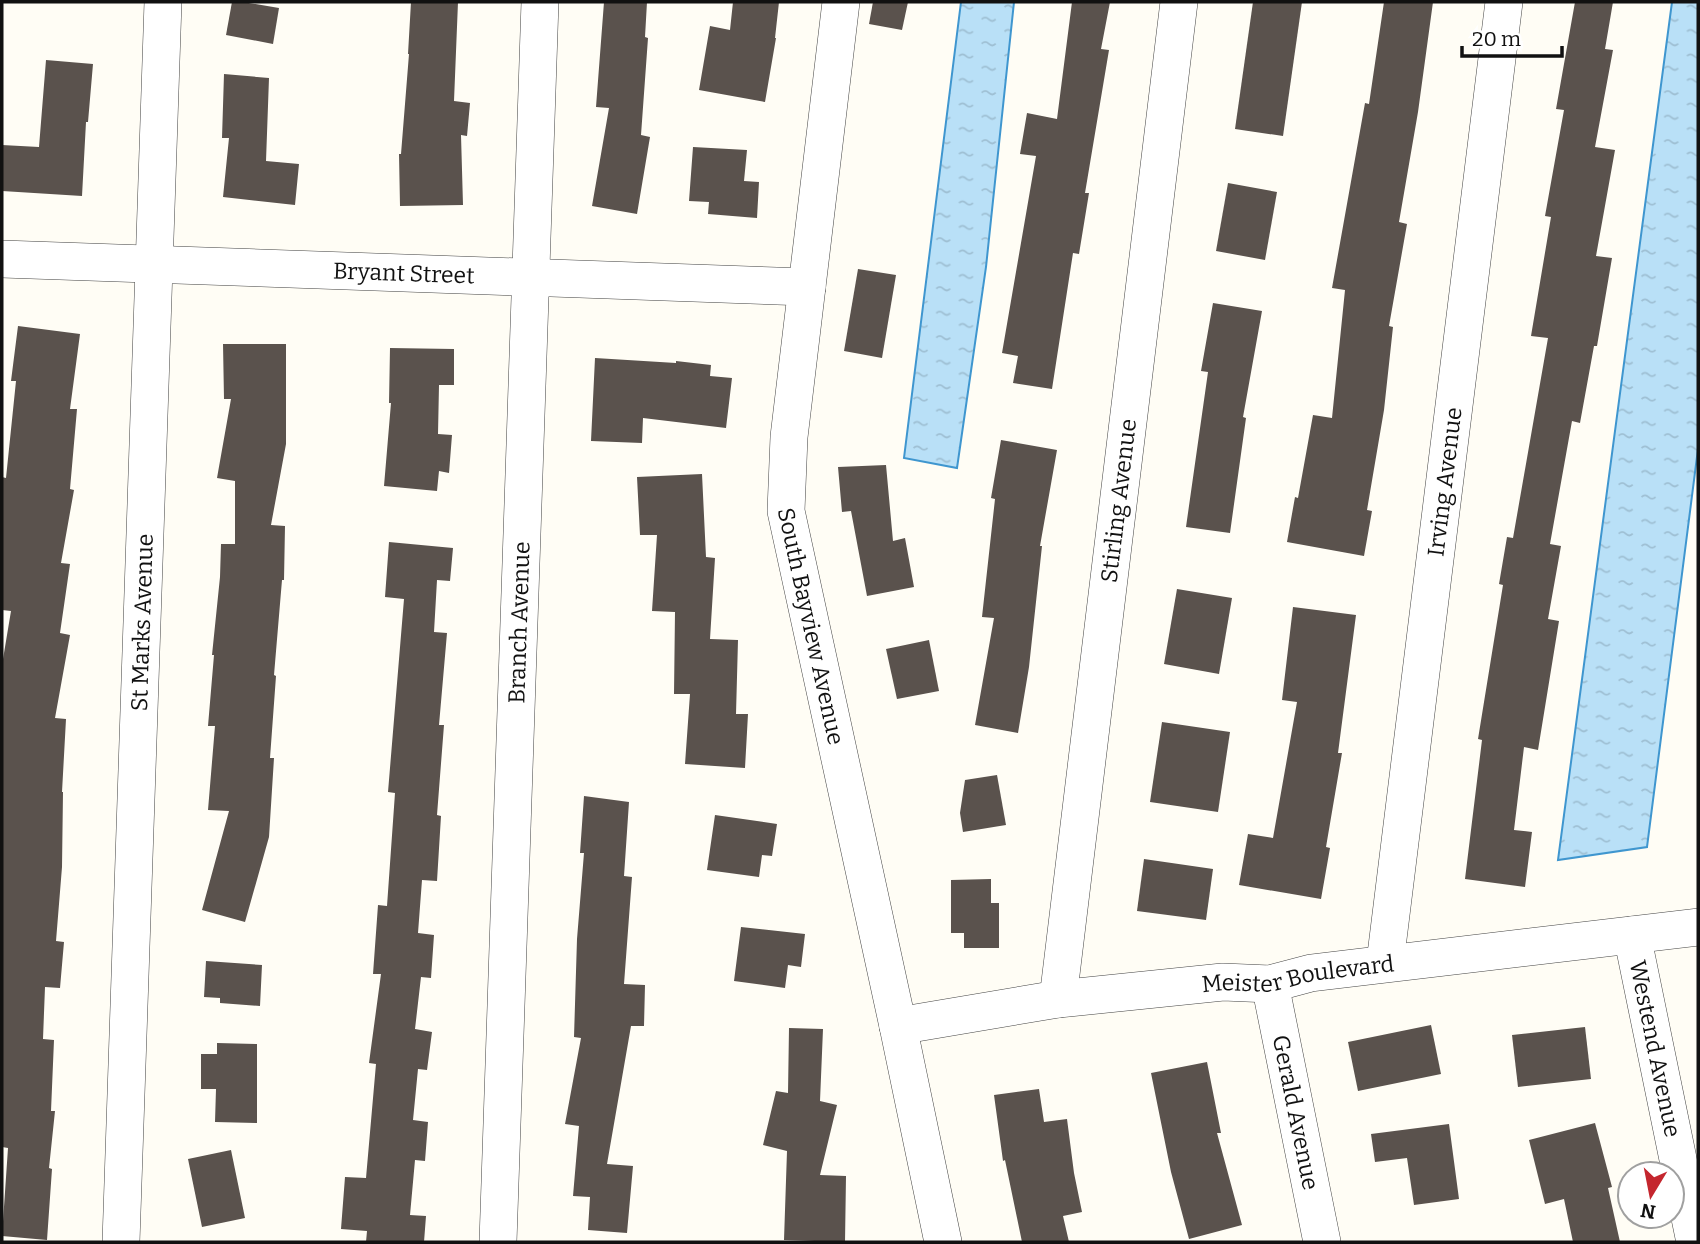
<svg xmlns="http://www.w3.org/2000/svg" width="1700" height="1244" font-family="Bitter,serif">
  <style>
    .water { fill: url(#water-ripples); stroke: #3f96cf; stroke-width: 2 }
    .building { fill: #5a524d }
    .lines { fill: none; stroke-linecap: round; stroke-linejoin: round }
    .minor-casing { stroke: #444; stroke-width: 38 }
    .minor { stroke: #fff; stroke-width: 37 }
    .labels { text-anchor: middle; dominant-baseline: central; stroke-width: 7; stroke-linejoin: round; paint-order: stroke }
    .street-label { font-size: 23px; fill: #111; stroke: #fff }
  </style>
  <defs>
    <pattern id="water-ripples" width="26" height="14" patternUnits="userSpaceOnUse" patternTransform="scale(1.75)"><rect width="26" height="14" fill="#b9e0f7"/><path d="M2 4q2-2 4 0t4 0M15 11q2-2 4 0t4 0" fill="none" stroke="#9ebfd3"/></pattern>
  </defs>
  <rect width="100%" height="100%" fill="#fffdf5"/>
  <!-- water -->
  <g class="water">
    <path d="M961,2H1014L986,267L957,468L904,458Z"/>
    <path d="M1672,2H1698V449L1647,847L1558,860Z"/>
  </g>
  <!-- building -->
  <g class="building">
    <path d="M232,2H243L279,8L273,44L226,35Z"/>
    <path d="M411,2H458L454,101L470,103L467,136L461,135L463,205L400,206L399,154H401L409,54H408Z"/>
    <path d="M604,2H647L645,37L648,38L641,135L650,137L637,214L592,206L609,108L596,107Z"/>
    <path d="M733,2H779L775,38H776L765,102L699,90L710,26L730,30Z"/>
    <path d="M873,2H908L902,30L869,24Z"/>
    <path d="M1072,2H1110L1101,49L1109,50L1085,193H1089L1079,254L1073,253L1052,389L1013,383L1018,356L1002,353L1036,156L1020,154L1027,113L1057,119Z"/>
    <path d="M1253,2H1302L1283,136L1235,129Z"/>
    <path d="M1384,2H1433L1418,112L1399,222L1407,224L1389,326L1393,327L1384,410L1367,510L1372,511L1364,556L1287,542L1295,497L1298,498L1313,415L1332,418L1345,290L1332,288L1365,103L1369,104Z"/>
    <path d="M1575,2H1613L1605,49L1613,50L1595,147L1615,150L1596,256L1612,258L1597,346H1594L1580,423L1572,421L1550,544L1561,546L1548,619L1559,621L1538,750L1524,747L1514,830L1532,832L1525,887L1465,879L1482,740L1478,739L1503,585L1499,584L1507,537L1513,538L1548,338L1531,336L1551,217L1545,216L1564,110L1556,109Z"/>
    <path d="M46,60L93,64L88,122H86L82,196L2,191V145L39,147Z"/>
    <path d="M224,74L269,78L266,161L299,164L295,205L223,197L229,138H222Z"/>
    <path d="M693,147L747,150L744,181L759,182L757,218L708,214L709,202L689,201Z"/>
    <path d="M1228,183L1277,192L1265,260L1216,251Z"/>
    <path d="M858,269L896,275L882,358L844,351Z"/>
    <path d="M1213,303L1262,311L1243,417L1246,418L1230,533L1186,527L1208,372L1201,371Z"/>
    <path d="M18,326L80,334L70,409H77L70,489L74,490L61,563L70,564L60,633L70,635L55,718L66,719L62,792H63L62,867L56,941L64,942L60,988L45,987L43,1039L54,1040L51,1111H55L49,1168L52,1169L47,1240L2,1236L8,1148L2,1147V665L11,611L2,610V477L6,478L16,381H11Z"/>
    <path d="M223,344H286V444L271,525L285,526L284,580H282L274,675L276,676L270,758H274L269,837L245,922L202,910L229,811L208,810L215,726H208L214,655H212L220,577L221,544H235V481L217,478L231,399H224Z"/>
    <path d="M390,348L454,349V385H439L438,434L452,435L449,473L439,471L437,491L384,486L391,403H389Z"/>
    <path d="M595,358L676,363V361L711,365L710,376L732,378L726,428L643,418L642,443L591,441Z"/>
    <path d="M1001,440L1057,450L1040,546H1042L1029,667L1018,733L975,725L994,618L982,617L995,499L991,498Z"/>
    <path d="M886,465L893,541L905,538L914,587L867,596L851,511L842,512L838,467Z"/>
    <path d="M702,474L706,557L715,558L710,639L738,640L736,714H748L745,768L685,764L690,694H674L675,612L652,611L657,535H640L637,477Z"/>
    <path d="M389,542L453,548L450,581L437,580L434,632L447,633L439,725H444L437,815L441,816L437,881L422,880L418,933L434,935L431,978L421,977L415,1029L432,1032L427,1070L418,1069L413,1120L428,1122L425,1161L415,1160L410,1215L426,1216L424,1242H366L367,1231L341,1229L345,1177L366,1178L376,1064L369,1063L381,974H373L378,905L387,906L395,793L388,792L404,599L385,597Z"/>
    <path d="M1177,589L1232,598L1219,674L1164,664Z"/>
    <path d="M1293,607L1356,615L1338,753H1342L1326,847L1330,848L1321,899L1239,885L1248,834L1273,838L1297,702L1282,700Z"/>
    <path d="M929,640L939,691L897,699L886,649Z"/>
    <path d="M1162,722L1230,732L1218,812L1150,802Z"/>
    <path d="M997,775L1006,825L963,832L960,813L965,780Z"/>
    <path d="M584,796L629,802L624,876L632,877L624,984L645,985L644,1026H631L607,1164L633,1166L627,1233L588,1230L590,1197L573,1196L579,1126L565,1124L581,1038L574,1037L577,939L584,853H580Z"/>
    <path d="M715,815L777,824L772,856L762,855L759,877L707,870Z"/>
    <path d="M1144,859L1213,869L1206,920L1137,911Z"/>
    <path d="M991,879V903H999V948H964V933H951V880Z"/>
    <path d="M741,927L805,934L801,967L788,965L785,988L734,981Z"/>
    <path d="M206,961L262,965L260,1006L220,1003V998L204,997Z"/>
    <path d="M1431,1025L1441,1074L1358,1091L1348,1042Z"/>
    <path d="M1585,1027L1591,1079L1518,1087L1512,1035Z"/>
    <path d="M789,1028L823,1029L820,1101L837,1105L820,1175L846,1176L845,1242L784,1240L787,1151L763,1145L776,1091L788,1093Z"/>
    <path d="M217,1043L257,1044V1123L215,1122L216,1089H201V1054H217Z"/>
    <path d="M1207,1062L1221,1133H1217L1242,1225L1189,1239L1171,1172L1151,1073Z"/>
    <path d="M1039,1089L1044,1122L1067,1119L1074,1173L1082,1212L1063,1216L1069,1242H1022L1005,1160L1003,1161L994,1095Z"/>
    <path d="M1595,1123L1612,1187L1608,1188L1620,1242H1573L1564,1199L1545,1204L1529,1140Z"/>
    <path d="M1449,1124L1459,1199L1414,1205L1407,1158L1375,1162L1371,1134Z"/>
    <path d="M231,1150L245,1218L202,1227L188,1159Z"/>
  </g>
  <g class="lines">
    <!-- minor casing -->
    <g class="minor-casing">
      <g id="minor">
        <path id="s1" d="M841,2L789,437L786,511L898,1026L943,1242"/>
        <path id="s2" d="M2,259L807,287"/>
        <path id="s3" d="M1632,935L1695,1242"/>
        <path id="s4" d="M1385,963L1504,2"/>
        <path id="s5" d="M1270,984L1322,1242"/>
        <path id="s6" d="M1058,999L1179,2"/>
        <path id="s7" d="M898,1026L1058,999L1223,982L1270,984L1311,973L1698,927"/>
        <path id="s8" d="M121,1242L163,2"/>
        <path id="s9" d="M498,1242L540,2"/>
      </g>
    </g>
    <!-- minor -->
    <use href="#minor" class="minor"/>
  </g>
  <g class="labels">
    <!-- street labels -->
    <g class="street-label">
      <text stroke="none"><textPath href="#s2" startOffset="402">Bryant Street</textPath></text>
      <text stroke="none"><textPath href="#s4" startOffset="485">Irving Avenue</textPath></text>
      <text stroke="none"><textPath href="#s6" startOffset="502">Stirling Avenue</textPath></text>
      <text stroke="none"><textPath href="#s8" startOffset="620">St Marks Avenue</textPath></text>
      <text stroke="none"><textPath href="#s9" startOffset="620">Branch Avenue</textPath></text>
      <text stroke="none"><textPath href="#s1" startOffset="630">South Bayview Avenue</textPath></text>
      <text stroke="none"><textPath href="#s7" startOffset="404">Meister Boulevard</textPath></text>
      <text stroke="none"><textPath href="#s3" startOffset="116">Westend Avenue</textPath></text>
      <text stroke="none"><textPath href="#s5" startOffset="131">Gerald Avenue</textPath></text>
    </g>
  </g>
  <!-- border -->
  <rect width="1700" height="1244" fill="none" stroke="#111111" stroke-width="7"/>
  <!-- north arrow -->
  <g transform="translate(1651 1195) rotate(190)"><circle r="33" fill="#ffffff" stroke="#a0a0a0" stroke-width="2"/>
  <path d="M0-5L12 26L0 18L-12 26Z" fill="#c4262e"/>
  <text y="-10" font-size="19" font-weight="bold" text-anchor="middle" fill="#111111">N</text>
  </g>
  <!-- scale -->
  <path d="M1462 46v10h100v-10" fill="none" stroke="#111111" stroke-width="3.5"/>
  <text x="1472" y="46" font-size="21" fill="#111111" stroke="#ffffff" stroke-width="5" paint-order="stroke">20 m</text>
</svg>
